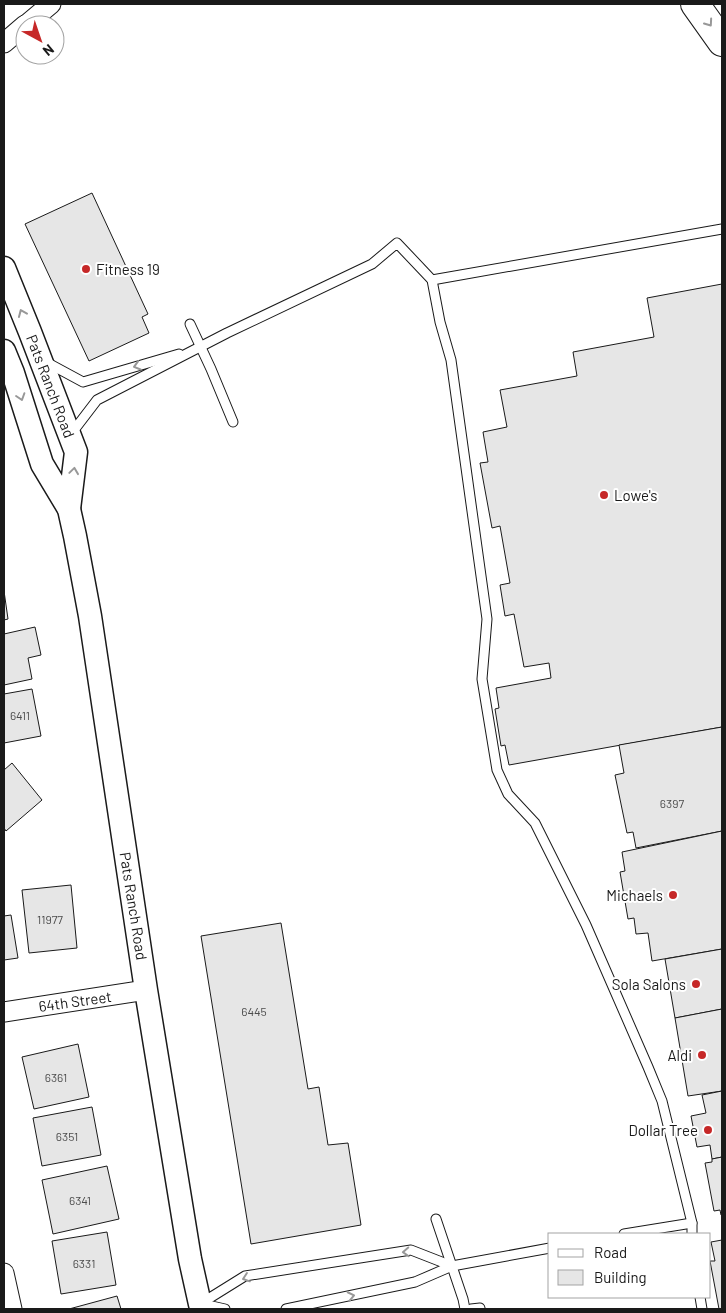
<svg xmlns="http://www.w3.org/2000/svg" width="726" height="1313" font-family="Barlow,sans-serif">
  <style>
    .building { fill: #e6e6e6; stroke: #1a1a1a }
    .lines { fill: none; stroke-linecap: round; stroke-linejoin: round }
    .service-casing { stroke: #1a1a1a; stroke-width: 11 }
    .minor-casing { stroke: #1a1a1a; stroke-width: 21 }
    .tertiary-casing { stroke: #1a1a1a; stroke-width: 25 }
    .motorway-casing { stroke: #1a1a1a; stroke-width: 30 }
    .service { stroke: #fff; stroke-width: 9 }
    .minor { stroke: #fff; stroke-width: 19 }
    .tertiary { stroke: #fff; stroke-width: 22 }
    .motorway { stroke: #fff; stroke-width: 28 }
    .oneway { stroke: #989898 }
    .poi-dot { fill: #c62828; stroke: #fff; stroke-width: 2 }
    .labels { text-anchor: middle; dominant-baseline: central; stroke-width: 4; stroke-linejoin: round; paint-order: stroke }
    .number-label { font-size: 12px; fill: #4d4d4d }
    .poi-label { font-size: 15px; fill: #1a1a1a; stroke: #fff; text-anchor: end }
    .street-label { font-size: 15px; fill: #1a1a1a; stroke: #fff }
  </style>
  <rect width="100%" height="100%" fill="#fff"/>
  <!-- building -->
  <g class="building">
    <path d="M92,193L148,314L142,317L149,333L89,361L25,224Z"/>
    <path d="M722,284V727L509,765L505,745L501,746L495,709L499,708L496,688L551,678L549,663L524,667L514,614L505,616L500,585L510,583L500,526L492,528L480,463L488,462L483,432L507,427L500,390L577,376L573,352L654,337L647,298Z"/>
    <path d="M4,591L8,619L4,620Z"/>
    <path d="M35,627L41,655L28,658L32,679L4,685V634Z"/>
    <path d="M32,689L41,736L4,743V694Z"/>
    <path d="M722,727V831L636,848L633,832L627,833L615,775L624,773L619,745Z"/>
    <path d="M12,763L42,800L6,831L4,828V770Z"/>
    <path d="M722,831V949L652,961L648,933L636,934L634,918L628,919L620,872L625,871L622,852Z"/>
    <path d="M71,885L77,948L29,953L22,890Z"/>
    <path d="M11,915L18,958L4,960V916Z"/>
    <path d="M281,923L308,1089L319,1087L328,1145L348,1143L361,1225L251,1244L201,936Z"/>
    <path d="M722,949V1009L675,1018L665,959Z"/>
    <path d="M722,1009V1091L688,1096L675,1018Z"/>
    <path d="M78,1044L89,1097L34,1109L22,1057Z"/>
    <path d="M722,1091V1157L712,1159L710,1145L697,1147L691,1116L706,1113L702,1095Z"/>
    <path d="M92,1107L101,1155L42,1166L33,1118Z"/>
    <path d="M722,1157V1214L721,1215L720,1210L714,1211L705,1163L712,1162V1159Z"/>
    <path d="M107,1166L119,1219L53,1234L42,1180Z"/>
    <path d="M107,1232L116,1285L61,1294L52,1241Z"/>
    <path d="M722,1240V1309H719L710,1261H715L711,1242Z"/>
    <path d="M117,1296L121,1309H69Z"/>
  </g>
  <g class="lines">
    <!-- service casing -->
    <g class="service-casing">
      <g id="service">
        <path d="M432,280L722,229"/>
        <path d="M190,324L211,369L233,422"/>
        <path d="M46,362L83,382L179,354"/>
        <path d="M71,434L97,400L227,333L372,264L397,243L432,280L440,322L451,360L487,619L482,679L497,770L508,794L535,823L586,925L648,1067L662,1101L692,1223V1234"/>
        <path d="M436,1219L463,1299L465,1309"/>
        <path d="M624,1234L692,1223"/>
        <path d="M700,1297L702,1309"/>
        <path d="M200,1304L245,1276L411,1250L452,1266"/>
        <path d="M203,1304L225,1309"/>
        <path d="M286,1309L415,1282L452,1266L550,1248"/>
        <path d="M471,1309L480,1308"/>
      </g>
    </g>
    <!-- minor casing -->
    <g class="minor-casing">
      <g id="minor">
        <path d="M26,25L51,4"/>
        <path d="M4,43L25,25"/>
        <path d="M4,1012L146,990"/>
        <path d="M4,1273L12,1309"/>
      </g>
    </g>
    <!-- tertiary casing -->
    <g class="tertiary-casing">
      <g id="tertiary">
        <path d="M4,268L30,332L76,452L69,509"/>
        <path d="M4,351L13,373L42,464L69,509L75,536L90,616L146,990L190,1259L200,1304L203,1309"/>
      </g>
    </g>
    <!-- motorway casing -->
    <g class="motorway-casing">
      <path id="motorway" d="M695,4L722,42"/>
    </g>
    <!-- service -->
    <use href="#service" class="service"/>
    <!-- minor -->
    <use href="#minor" class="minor"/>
    <!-- tertiary -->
    <use href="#tertiary" class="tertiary"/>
    <!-- motorway -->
    <use href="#motorway" class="motorway"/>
  </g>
  <!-- one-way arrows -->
  <defs><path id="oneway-chevron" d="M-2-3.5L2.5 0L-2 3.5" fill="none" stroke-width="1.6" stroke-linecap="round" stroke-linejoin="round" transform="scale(1.25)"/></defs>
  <g class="oneway">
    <use href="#oneway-chevron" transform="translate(709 23) rotate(55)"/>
    <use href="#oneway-chevron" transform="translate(22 313) rotate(-113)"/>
    <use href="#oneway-chevron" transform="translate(137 366) rotate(164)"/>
    <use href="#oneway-chevron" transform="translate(21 397) rotate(72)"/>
    <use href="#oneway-chevron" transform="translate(74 471) rotate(-82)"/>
    <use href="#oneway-chevron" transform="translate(406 1252) rotate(177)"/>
    <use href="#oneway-chevron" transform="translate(246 1278) rotate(161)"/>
    <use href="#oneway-chevron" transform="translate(351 1296) rotate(-12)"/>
  </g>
  <!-- markers -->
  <g class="poi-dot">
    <circle cx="86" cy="269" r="5"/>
    <circle cx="604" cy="495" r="5"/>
    <circle cx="673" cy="895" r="5"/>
    <circle cx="696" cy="984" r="5"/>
    <circle cx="702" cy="1055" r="5"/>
    <circle cx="708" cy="1130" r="5"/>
  </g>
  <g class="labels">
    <!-- number labels -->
    <g class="number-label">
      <text x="20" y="715">6411</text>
      <text x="672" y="803">6397</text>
      <text x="50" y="919">11977</text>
      <text x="254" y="1011">6445</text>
      <text x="56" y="1077">6361</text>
      <text x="67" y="1136">6351</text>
      <text x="80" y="1200">6341</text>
      <text x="84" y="1263">6331</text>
    </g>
    <!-- poi labels -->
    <g class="poi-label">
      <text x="96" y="269" text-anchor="start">Fitness 19</text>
      <text x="614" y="495" text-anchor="start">Lowe's</text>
      <text x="663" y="895">Michaels</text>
      <text x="686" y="984">Sola Salons</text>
      <text x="692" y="1055">Aldi</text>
      <text x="698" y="1130">Dollar Tree</text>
    </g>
    <!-- street labels -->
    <g class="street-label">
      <text transform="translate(51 386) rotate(69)">Pats Ranch Road</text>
      <text transform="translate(134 906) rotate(81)">Pats Ranch Road</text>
      <text transform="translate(75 1001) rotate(-8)">64th Street</text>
    </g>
  </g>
  <!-- border -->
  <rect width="726" height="1313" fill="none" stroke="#1a1a1a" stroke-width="10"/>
  <!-- legend -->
  <rect x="548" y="1233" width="162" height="65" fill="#ffffff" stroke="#a3a3a3"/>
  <rect x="558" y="1249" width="25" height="8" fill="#ffffff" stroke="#a3a3a3"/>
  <text x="594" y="1258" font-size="15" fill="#1a1a1a">Road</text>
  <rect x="558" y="1270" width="25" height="15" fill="#e6e6e6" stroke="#a3a3a3"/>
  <text x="594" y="1283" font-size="15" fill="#1a1a1a">Building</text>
  <!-- north arrow -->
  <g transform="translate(40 40) rotate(140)"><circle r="24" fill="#ffffff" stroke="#a3a3a3"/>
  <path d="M0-4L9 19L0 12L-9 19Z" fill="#c62828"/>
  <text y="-8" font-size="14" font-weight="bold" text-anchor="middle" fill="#1a1a1a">N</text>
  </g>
</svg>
